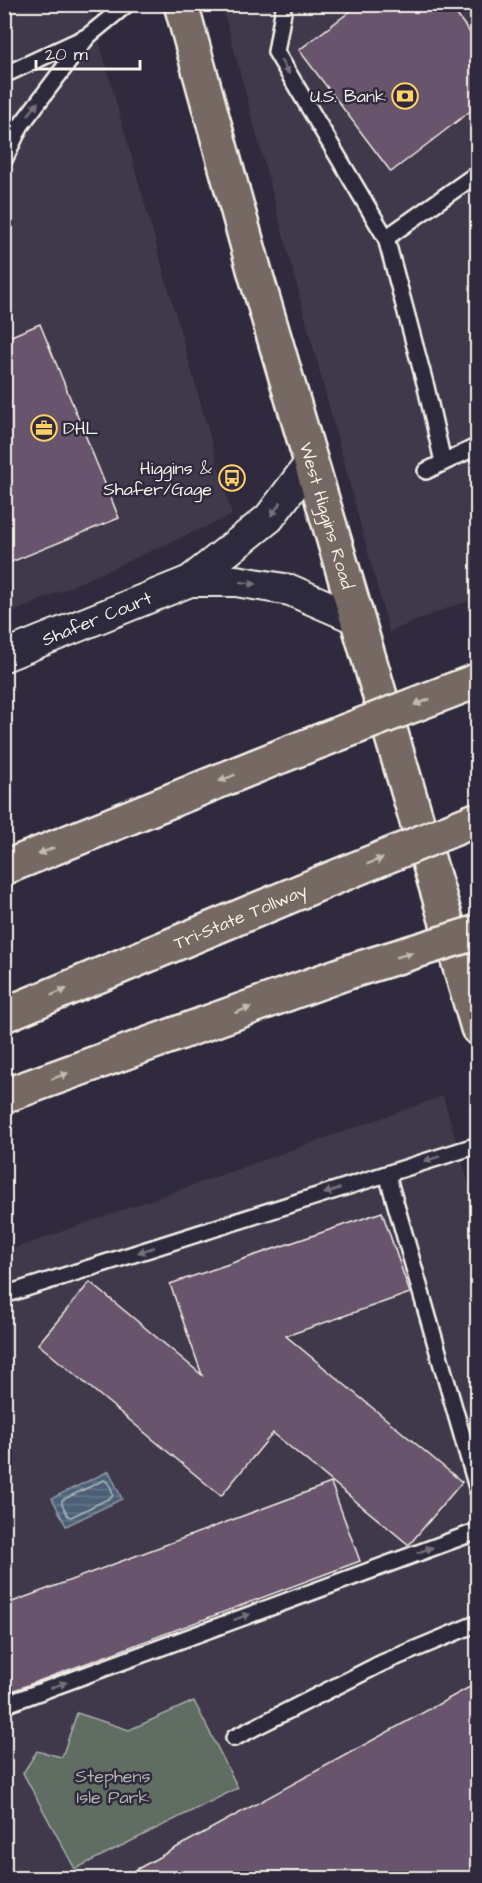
<svg xmlns="http://www.w3.org/2000/svg" width="482" height="1883" font-family="'Architects Daughter',sans-serif">
  <style>
    .built { fill: #40374b }
    .green { fill: #5e6d63; stroke: #a9afa6; stroke-width: 1.5 }
    .water { fill: url(#water-rules); stroke: #8f9aa4; stroke-width: 1.5 }
    .lines { fill: none; stroke-linecap: round; stroke-linejoin: round }
    .shore { stroke: #b0b7ba; stroke-width: 1.5 }
    .building { fill: #68556d; stroke: #f4f1e8; stroke-width: 1.5 }
    .service-casing { stroke: #f4f1e8; stroke-width: 20 }
    .minor-casing { stroke: #f4f1e8; stroke-width: 34 }
    .primary-casing { stroke: #f4f1e8; stroke-width: 38 }
    .motorway-casing { stroke: #f4f1e8; stroke-width: 38 }
    .service { stroke: #2f2a3d; stroke-width: 15 }
    .minor { stroke: #2f2a3d; stroke-width: 30 }
    .primary { stroke: #766964; stroke-width: 33 }
    .motorway { stroke: #766964; stroke-width: 33 }
    .motorway-bridge-casing { stroke: #f4f1e8; stroke-width: 38; stroke-linecap: butt }
    .motorway-bridge { stroke: #766964; stroke-width: 33 }
    .oneway { fill: #747079 }
    .oneway2 { fill: #c2bbb3 }
    .labels { text-anchor: middle; dominant-baseline: central; stroke-width: 5; stroke-linejoin: round; paint-order: stroke }
    .poi-label { font-size: 18px; fill: #f4f1e8; stroke: #2f2a3d; text-anchor: end }
    .street-label { font-size: 18px; fill: #f4f1e8; stroke: #2f2a3d }
    .park-label { font-size: 18px; fill: #b0b6ac; stroke: #2f2a3d }
  </style>
  <defs>
    <pattern id="water-rules" width="6" height="5" patternUnits="userSpaceOnUse" patternTransform="scale(1.5)"><rect width="6" height="5" fill="#4b6076"/><path d="M0 2.5h6" fill="none" stroke="#66778a"/></pattern>
  </defs>
  <rect width="100%" height="100%" fill="#2f2a3d"/>
  <filter id="ink" filterUnits="userSpaceOnUse"><feTurbulence type="fractalNoise" baseFrequency=".0167" numOctaves="2"/><feDisplacementMap in="SourceGraphic" scale="12" xChannelSelector="R" yChannelSelector="G"/><feConvolveMatrix kernelMatrix="1 2 1 2 8 2 1 2 1" color-interpolation-filters="sRGB"/></filter>
  <g filter="url(#ink)">
    <!-- built -->
    <g class="built">
      <path d="M5,5H89L232,515L5,616Z"/>
      <path d="M222,5H477V599L453,606L389,632Z"/>
      <path d="M443,1096L478,1214L477,1878H5L4,1252Z"/>
    </g>
    <!-- green -->
    <path class="green" d="M194,1701L238,1788L75,1869L23,1773L37,1751L62,1757L77,1713L129,1730Z"/>
    <!-- water -->
    <path class="water" d="M109,1471L122,1499L66,1526L52,1498Z"/>
    <g class="lines">
      <!-- shore -->
      <path class="shore" d="M104,1480C109,1482 114,1492 112,1497L71,1517L68,1516L62,1504V1500Z"/>
    </g>
    <!-- building -->
    <g class="building">
      <path d="M360,4H449L477,42V106L391,172L299,50Z"/>
      <path d="M40,324L119,518L4,565V339Z"/>
      <path d="M382,1212L410,1293L286,1336L462,1482L409,1545L273,1433L221,1496L38,1344L90,1282L202,1375L170,1284Z"/>
      <path d="M331,1483L360,1561L4,1694V1605Z"/>
      <path d="M477,1683V1878H121Z"/>
    </g>
    <g class="lines">
      <!-- service casing -->
      <g class="service-casing">
        <g id="service">
          <path d="M283,12L276,52L386,238L426,387L443,462"/>
          <path d="M4,75L88,36L127,4"/>
          <path d="M4,160L21,125L88,36"/>
          <path d="M386,238L478,173"/>
          <path d="M426,471L478,446"/>
          <path d="M387,1174L478,1491"/>
          <path d="M4,1295L478,1145"/>
          <path d="M4,1705L478,1531"/>
          <path d="M234,1738L382,1663L478,1623"/>
        </g>
      </g>
      <!-- minor casing -->
      <g class="minor-casing">
        <g id="minor">
          <path d="M190,581H236L290,590L357,619"/>
          <path id="s1" d="M4,656L190,581L269,518L311,462"/>
        </g>
      </g>
      <!-- primary casing -->
      <g class="primary-casing">
        <g id="primary">
          <path id="s2" d="M181,4L254,269L478,1028"/>
        </g>
      </g>
      <!-- motorway casing -->
      <g class="motorway-casing">
        <g id="motorway">
          <path d="M4,868L281,756"/>
          <path id="s3" d="M4,1015L321,883"/>
          <path d="M4,1096L348,972"/>
        </g>
      </g>
      <!-- service -->
      <use href="#service" class="service"/>
      <!-- minor -->
      <use href="#minor" class="minor"/>
      <!-- primary -->
      <use href="#primary" class="primary"/>
      <!-- motorway -->
      <use href="#motorway" class="motorway"/>
      <!-- motorway-bridge casing -->
      <g class="motorway-bridge-casing">
        <g id="motorway-bridge">
          <path d="M281,756L476,681"/>
          <path d="M321,883L478,819"/>
          <path d="M348,972L478,932"/>
        </g>
      </g>
      <!-- motorway-bridge -->
      <use href="#motorway-bridge" class="motorway-bridge"/>
    </g>
    <!-- one-way arrows -->
    <defs><path id="oneway-solid" d="M-6-.8H1V-3.2L6.5 0L1 3.2V.8H-6Z" transform="scale(1.5)"/></defs>
    <g class="oneway">
      <use href="#oneway-solid" transform="translate(285 67) rotate(59)"/>
      <use href="#oneway-solid" transform="translate(33 109) rotate(-52)"/>
      <use href="#oneway-solid" transform="translate(276 509) rotate(127)"/>
      <use href="#oneway-solid" transform="translate(248 583) rotate(7)"/>
      <use href="#oneway-solid" transform="translate(432 1159) rotate(162)"/>
      <use href="#oneway-solid" transform="translate(332 1191) rotate(162)"/>
      <use href="#oneway-solid" transform="translate(146 1250) rotate(162)"/>
      <use href="#oneway-solid" transform="translate(425 1550) rotate(-20)"/>
      <use href="#oneway-solid" transform="translate(242 1617) rotate(-20)"/>
      <use href="#oneway-solid" transform="translate(59 1685) rotate(-20)"/>
    </g>
    <g class="oneway2">
      <use href="#oneway-solid" transform="translate(422 702) rotate(159)"/>
      <use href="#oneway-solid" transform="translate(227 778) rotate(158)"/>
      <use href="#oneway-solid" transform="translate(46 851) rotate(157)"/>
      <use href="#oneway-solid" transform="translate(375 861) rotate(-22)"/>
      <use href="#oneway-solid" transform="translate(404 955) rotate(-17)"/>
      <use href="#oneway-solid" transform="translate(59 992) rotate(-23)"/>
      <use href="#oneway-solid" transform="translate(243 1010) rotate(-20)"/>
      <use href="#oneway-solid" transform="translate(60 1076) rotate(-20)"/>
    </g>
  </g>
  <!-- icons -->
  <defs>
    <g id="bank-ring" transform="scale(1.35)"><circle r="9.5" fill="#2f2a3d" stroke="#ffd166" stroke-width="1.5"/><path d="M-6-4H6V4H-6ZM0-2.3a2.3 2.3 0 1 0 0 4.6a2.3 2.3 0 1 0 0-4.6Z" fill="#ffd166"/></g>
    <g id="office-ring" transform="scale(1.35)"><circle r="9.5" fill="#2f2a3d" stroke="#ffd166" stroke-width="1.5"/><path d="M-6-3h4V-5.5h4V-3h4V5H-6ZM-1-4.5V-3h2v-1.5ZM-6 0V1H6V0Z" fill="#ffd166"/></g>
    <g id="bus-ring" transform="scale(1.35)"><circle r="9.5" fill="#2f2a3d" stroke="#ffd166" stroke-width="1.5"/><path d="M-5-6H5V4H4V6H2V4H-2V6H-4V4H-5ZM-3.5-4V0h7V-4ZM-3.5 1.2v1.5H-2V1.2ZM2 1.2v1.5H3.5V1.2Z" fill="#ffd166"/></g>
  </defs>
  <g fill-rule="evenodd">
    <use href="#bank-ring" x="405" y="96"/>
    <use href="#office-ring" x="44" y="428"/>
    <use href="#bus-ring" x="232" y="478"/>
  </g>
  <g class="labels">
    <!-- poi labels -->
    <g class="poi-label">
      <text x="386" y="96">U.S. Bank</text>
      <text x="63" y="428" text-anchor="start">DHL</text>
      <text x="212" y="468">Higgins &amp;<tspan x="212" dy="21">Shafer/Gage</tspan></text>
    </g>
    <!-- street labels -->
    <g class="street-label">
      <text stroke="none"><textPath href="#s2" startOffset="532">West Higgins Road</textPath></text>
      <text stroke="none"><textPath href="#s1" startOffset="100">Shafer Court</textPath></text>
      <text stroke="none"><textPath href="#s3" startOffset="256">Tri-State Tollway</textPath></text>
    </g>
    <!-- park labels -->
    <g class="park-label">
      <text x="113" y="1776">Stephens<tspan x="113" dy="21">Isle Park</tspan></text>
    </g>
  </g>
  <!-- margin -->
  <rect width="482" height="1883" fill="none" stroke="#2f2a3d" stroke-width="24"/>
  <rect x="12" y="12" width="458" height="1859" fill="none" stroke="#f4f1e8" stroke-width="2" filter="url(#ink)"/>
  <!-- scale -->
  <path d="M36 60v9h104v-9" fill="none" stroke="#f4f1e8" stroke-width="3"/>
  <text x="45" y="60" font-size="18" fill="#f4f1e8" stroke="#2f2a3d" stroke-width="4.5" paint-order="stroke">20 m</text>
</svg>
